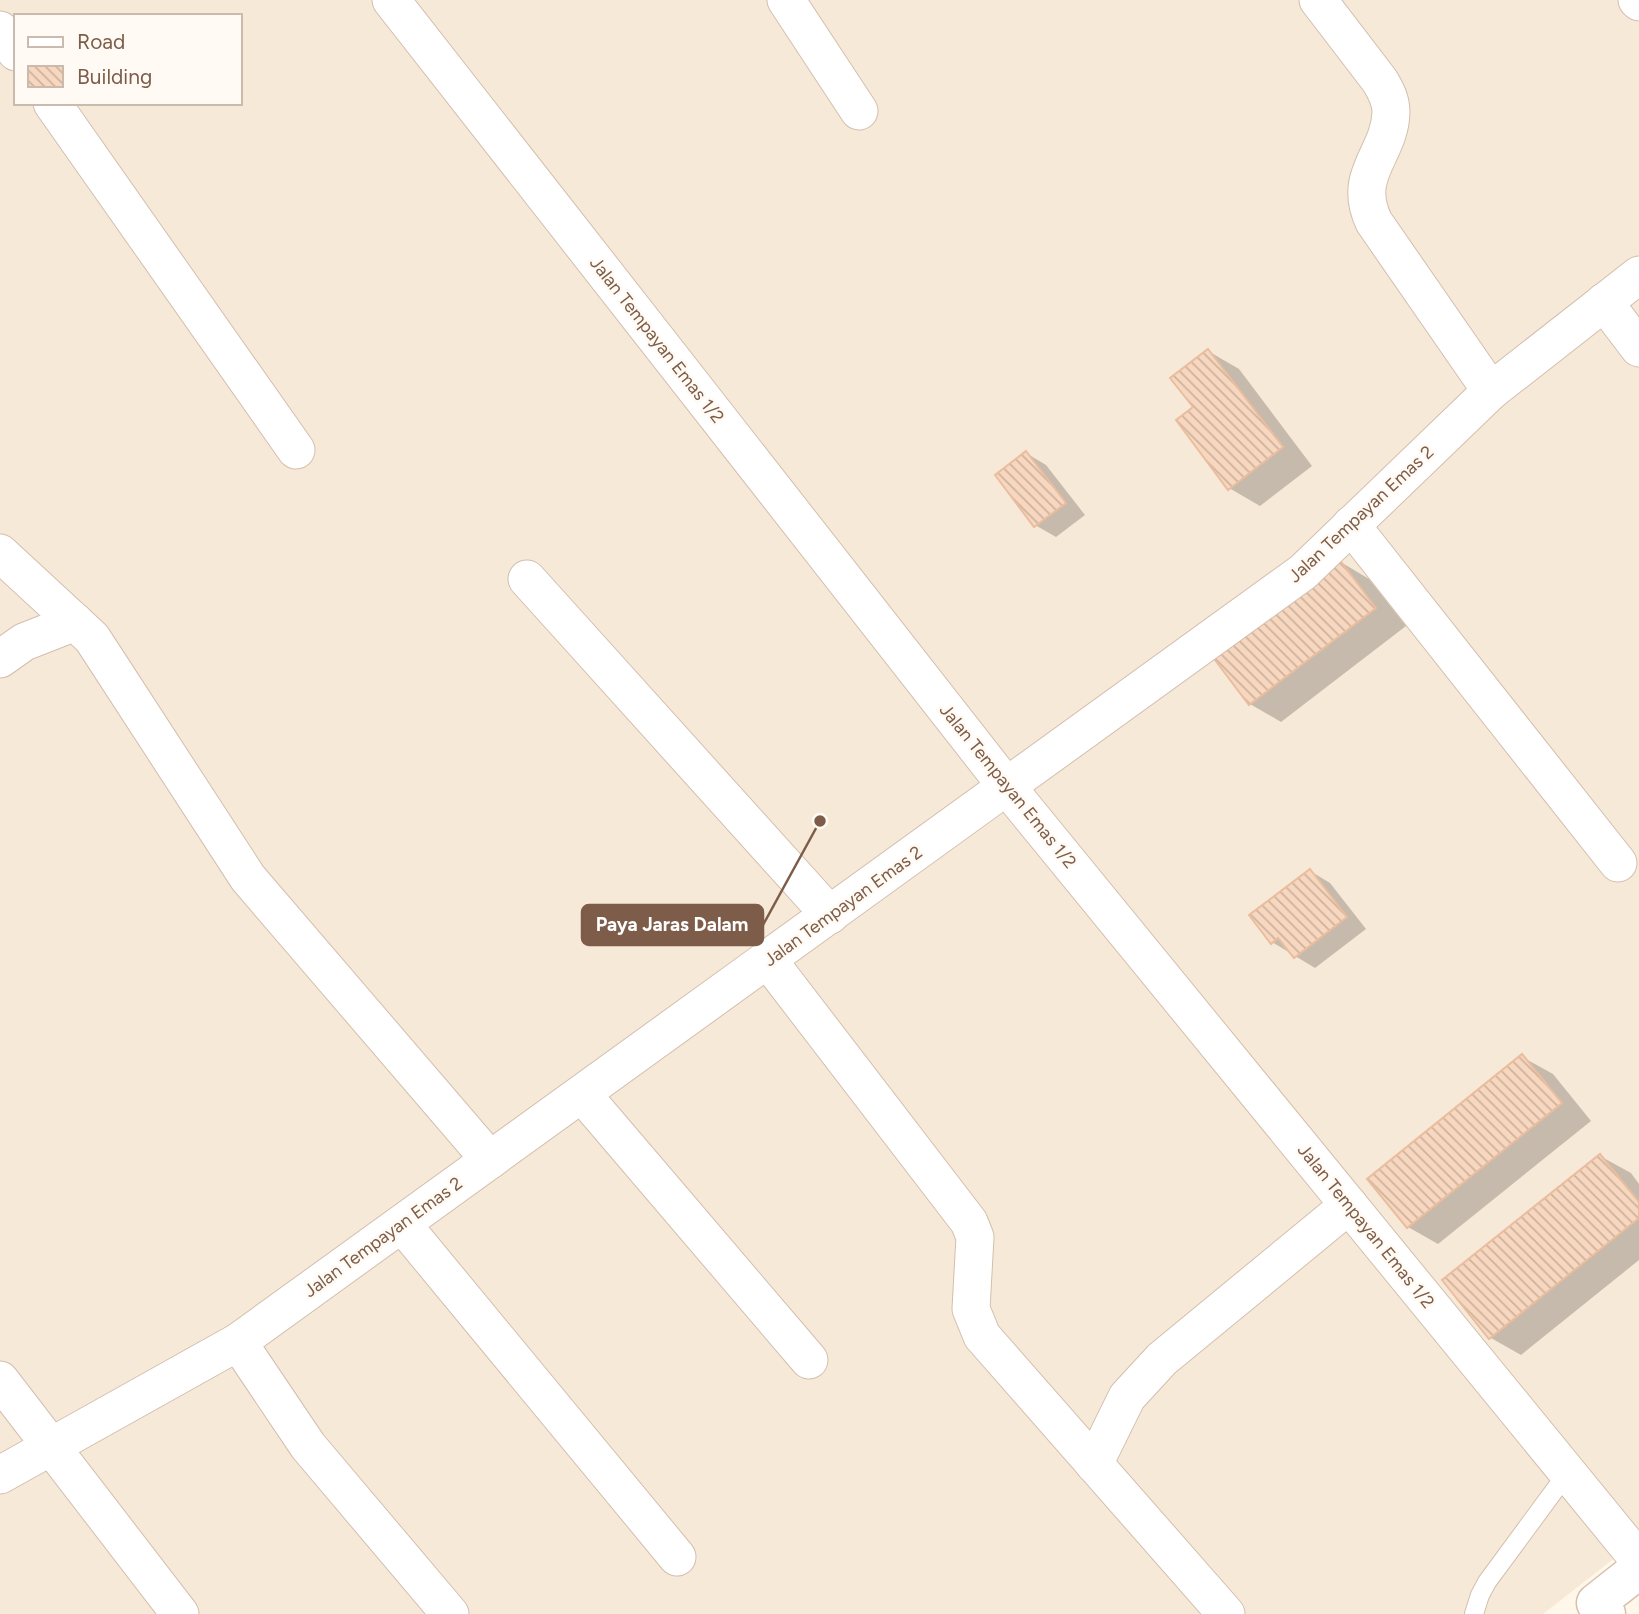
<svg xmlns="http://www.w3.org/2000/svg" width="1639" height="1614" font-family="Figtree,sans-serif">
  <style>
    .residential { fill: #f7e9d8; fill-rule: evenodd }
    .shadow { fill: #0003 }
    .building { fill: url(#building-back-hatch); stroke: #ebbd9e; stroke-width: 2 }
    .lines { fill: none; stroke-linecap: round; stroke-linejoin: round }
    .lane-casing { stroke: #d3bfae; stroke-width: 20 }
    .street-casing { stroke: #d3bfae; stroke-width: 39 }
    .secondary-casing { stroke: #d7bfab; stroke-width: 41 }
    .lane { stroke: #fff; stroke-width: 18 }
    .street { stroke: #fff; stroke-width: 37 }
    .secondary { stroke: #fff; stroke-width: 38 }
    .labels { text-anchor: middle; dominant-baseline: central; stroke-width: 5; stroke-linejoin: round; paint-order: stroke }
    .street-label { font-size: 18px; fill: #7d5d49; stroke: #fffaf3 }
    .leader { fill: none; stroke: #7d5d49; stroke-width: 2.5 }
    .callout-dot { fill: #7d5d49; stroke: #fffaf3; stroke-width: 2.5 }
    .callout { fill: #7d5d49; stroke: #7d5d49; stroke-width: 2.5 }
    .callout-label { font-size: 19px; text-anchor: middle; font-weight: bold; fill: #fff }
  </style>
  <defs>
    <pattern id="building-back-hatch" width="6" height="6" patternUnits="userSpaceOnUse" patternTransform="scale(1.75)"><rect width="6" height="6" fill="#f7d7bf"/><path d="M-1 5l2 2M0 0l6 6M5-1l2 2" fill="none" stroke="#cdb29d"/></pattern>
  </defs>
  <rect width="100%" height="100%" fill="#fef7ea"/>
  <!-- residential -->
  <path class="residential" d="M0,0H1639V1539L1543,1614H0ZM16,16H240V103H16Z"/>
  <!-- shadow -->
  <g class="shadow">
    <path d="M1208,351L1239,369L1312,466L1260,506L1229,488L1195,407Z"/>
    <path d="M1026,453L1046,465L1085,515L1056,537L1035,525Z"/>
    <path d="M1339,561L1369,579L1406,626L1281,722L1250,704L1214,656Z"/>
    <path d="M1310,871L1330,883L1366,929L1315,968L1272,942Z"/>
    <path d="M1522,1057L1553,1074L1591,1121L1438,1244L1408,1227Z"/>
    <path d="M1600,1156L1631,1173L1639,1184V1260L1521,1355L1491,1338Z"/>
  </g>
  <!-- building -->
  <g class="building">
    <path d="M1208,349L1283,447L1228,490L1176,420L1193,407L1170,378Z"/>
    <path d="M1026,451L1066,503L1034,527L995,475Z"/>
    <path d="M1339,559L1376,608L1249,705L1212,656Z"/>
    <path d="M1310,869L1347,917L1294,958L1278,938L1271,944L1249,915Z"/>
    <path d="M1522,1054L1562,1103L1407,1228L1367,1179Z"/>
    <path d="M1600,1154L1639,1202V1218L1489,1339L1442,1280Z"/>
  </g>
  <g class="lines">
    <!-- lane casing -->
    <g class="lane-casing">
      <path id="lane" d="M1474,1614L1480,1595L1487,1582L1568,1472"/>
    </g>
    <!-- street casing -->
    <g class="street-casing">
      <g id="street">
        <path d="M391,0L1007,787L1639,1560"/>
        <path d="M786,0L859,111"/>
        <path d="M1318,0L1380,81C1386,91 1391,100 1391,112C1390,155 1351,174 1374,222L1491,391"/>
        <path d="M1637,0L1639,2"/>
        <path d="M0,30L16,52"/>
        <path d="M52,103L296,450"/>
        <path d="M1604,302L1639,348"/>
        <path d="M1351,525L1618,863"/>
        <path d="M0,553L92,638L248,878L490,1160"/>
        <path d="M527,579L830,915"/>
        <path d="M0,659L24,642L75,622"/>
        <path d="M768,960L969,1222L975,1237L971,1309L982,1336L1226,1614"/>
        <path d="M582,1094L809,1360"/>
        <path d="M402,1224L677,1557"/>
        <path d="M238,1342L308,1446L450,1614"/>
        <path d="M0,1380L180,1614"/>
        <path d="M1094,1464L1127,1397L1162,1359L1349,1205"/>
        <path d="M0,1475L238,1342L1303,572L1491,391L1639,275"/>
      </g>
    </g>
    <!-- secondary casing -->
    <g class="secondary-casing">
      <path id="secondary" d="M1606,1614L1596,1603L1639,1569"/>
    </g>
    <!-- lane -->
    <use href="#lane" class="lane"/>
    <!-- street -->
    <use href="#street" class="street"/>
    <!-- secondary -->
    <use href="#secondary" class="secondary"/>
  </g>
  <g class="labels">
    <!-- street labels -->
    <g class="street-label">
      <text transform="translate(657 340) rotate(52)">Jalan Tempayan Emas 1/2</text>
      <text transform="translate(1361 514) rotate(-43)">Jalan Tempayan Emas 2</text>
      <text transform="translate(1008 786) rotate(51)">Jalan Tempayan Emas 1/2</text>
      <text transform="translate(843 906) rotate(-36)">Jalan Tempayan Emas 2</text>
      <text transform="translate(1366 1226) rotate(51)">Jalan Tempayan Emas 1/2</text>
      <text transform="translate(383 1237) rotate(-36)">Jalan Tempayan Emas 2</text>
    </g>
  </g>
  <!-- callouts -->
  <path class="leader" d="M820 821L763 925"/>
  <circle class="callout-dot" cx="820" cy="821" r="7"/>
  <rect class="callout" x="582" y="905" width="181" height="40" rx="7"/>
  <g class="callout-label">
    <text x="672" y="931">Paya Jaras Dalam</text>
  </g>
  <!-- legend -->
  <rect x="14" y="14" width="228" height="91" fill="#fffaf3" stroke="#cbbbaf" stroke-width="2"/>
  <rect x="28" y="37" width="35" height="10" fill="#ffffff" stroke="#cbbbaf" stroke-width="2"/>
  <text x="77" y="49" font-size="21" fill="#7d5d49">Road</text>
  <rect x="28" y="66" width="35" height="21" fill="url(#building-back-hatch)" stroke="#cbbbaf" stroke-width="2"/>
  <text x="77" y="84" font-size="21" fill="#7d5d49">Building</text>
</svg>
